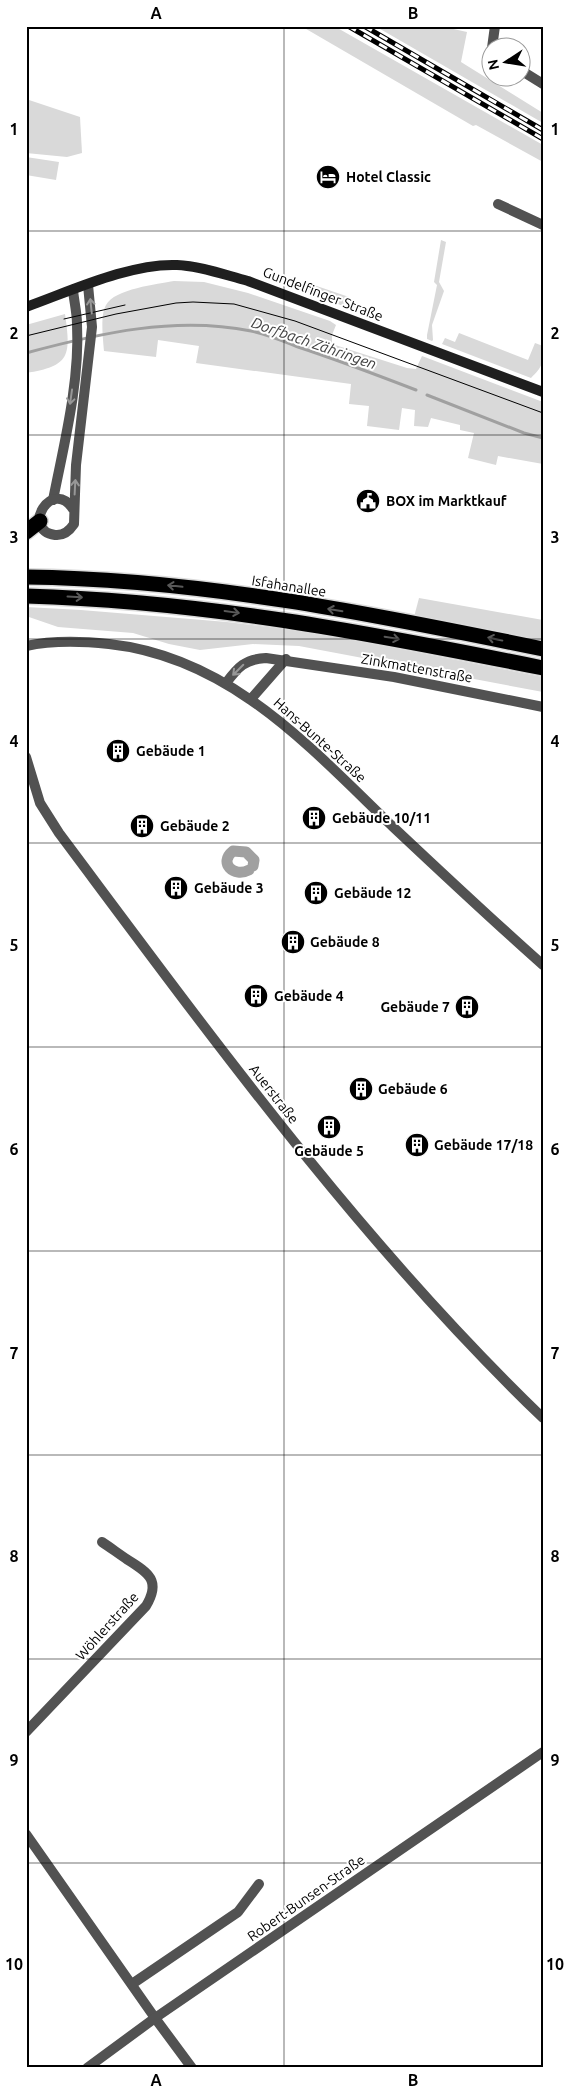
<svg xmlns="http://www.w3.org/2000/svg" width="569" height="2094" font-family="Ubuntu,sans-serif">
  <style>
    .green { fill: #d9d9d9 }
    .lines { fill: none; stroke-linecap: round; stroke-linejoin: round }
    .stream { stroke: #a0a0a0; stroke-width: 3 }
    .canal { stroke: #a0a0a0; stroke-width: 11 }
    .highway-casing { stroke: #dbdbdb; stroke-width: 18 }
    .street { stroke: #525252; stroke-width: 10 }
    .secondary { stroke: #1f1f1f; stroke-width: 10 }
    .highway { stroke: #000; stroke-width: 15 }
    .tram { stroke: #000; stroke-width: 1 }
    .rail-casing { stroke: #000; stroke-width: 5 }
    .rail { stroke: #fff; stroke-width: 3; stroke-dasharray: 9; stroke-linecap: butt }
    .oneway { stroke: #979797 }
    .oneway2 { stroke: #595959 }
    .grid { fill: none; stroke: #000; stroke-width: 1; stroke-opacity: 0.55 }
    .labels { text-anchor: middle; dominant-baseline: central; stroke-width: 4; stroke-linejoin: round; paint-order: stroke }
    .poi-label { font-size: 14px; font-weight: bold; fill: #000; stroke: #fff; text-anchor: start }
    .street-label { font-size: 14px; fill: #000; stroke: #fff }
    .water-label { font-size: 15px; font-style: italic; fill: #414141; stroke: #fff }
    .neatline { fill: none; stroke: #000; stroke-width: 2 }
    .grid-label { font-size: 16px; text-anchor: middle; font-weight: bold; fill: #000 }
  </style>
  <rect width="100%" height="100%" fill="#fff"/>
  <!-- green -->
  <g class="green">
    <path d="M301,26H334L543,145V162L476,125L473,126Z"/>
    <path d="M375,26H440L467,32L461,62L543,113V123Z"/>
    <path d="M26,99L80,117L82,153L67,157L26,153Z"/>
    <path d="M26,157L59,162L56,180L26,175Z"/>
    <path d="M441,240L446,242L439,282L444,291L432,325L433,340L432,341L427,339V335L437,285L434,282Z"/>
    <path d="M174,281L204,282L248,293L330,321L336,325L332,335V344L407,368L416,369L422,356L543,402V464L498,456L496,465L468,458L474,433L460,430V425L431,418L428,427L414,426L415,410L402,408L399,430L367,426L369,406L349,404L351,384L196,363L199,346L158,340L156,357L104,351C103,339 100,315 106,305C114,289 158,284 174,281Z"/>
    <path d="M305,282L349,297L354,300L355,306L353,310L293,286Z"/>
    <path d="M65,314C71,356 70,366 26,373V325Z"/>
    <path d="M459,333L528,360L535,343L543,346C543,364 543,366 531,378L442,344L445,338L455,342Z"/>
    <path d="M419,598L543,620V642L414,617Z"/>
    <path d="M26,607L81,610L227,622L318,633L543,677V692L299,646L253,644L200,650L169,644L133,633L58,627L26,616Z"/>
  </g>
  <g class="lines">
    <!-- stream -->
    <g class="stream">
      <path d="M26,353C100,333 175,316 251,331C267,334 283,341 298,347C338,360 377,375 416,390"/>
      <path d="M427,395L524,433L543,438"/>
    </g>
    <!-- canal -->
    <path class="canal" d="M249,870C234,878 218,863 233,851L246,852L254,860L253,866"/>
    <!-- highway casing -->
    <g class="highway-casing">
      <g id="highway">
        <path d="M26,532L40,521"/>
        <path d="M26,577C201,579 373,614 543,649"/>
        <path d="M26,596C204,601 369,633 543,668"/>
      </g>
    </g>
    <!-- street -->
    <g class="street">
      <path d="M492,48L495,26"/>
      <path d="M522,71L543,84"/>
      <path d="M498,204L543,225"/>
      <path d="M53,500C64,444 80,382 77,324C77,313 74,301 73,290"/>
      <path d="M73,509C52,477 20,530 55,535C64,536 70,530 74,524L76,465L92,327L88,285"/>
      <path d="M26,646C53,640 82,641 109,644C229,657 308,745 390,824C440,871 491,919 543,965"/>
      <path d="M226,683C238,667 245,659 266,658L394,677L543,707"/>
      <path d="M251,699L286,659"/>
      <path d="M26,757L40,803L59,833C210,1035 360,1242 543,1418"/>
      <path d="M26,1732L146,1606C161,1581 149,1573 128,1560C119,1554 111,1548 102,1542"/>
      <path d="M26,1834L155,2018L192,2068"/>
      <path d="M132,1984L238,1912L259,1884"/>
      <path d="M87,2068L155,2018L543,1752"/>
    </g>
    <!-- secondary -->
    <path class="secondary" d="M26,307C71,291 130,263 177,265C201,266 225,275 248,281L543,392"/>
    <!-- highway -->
    <use href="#highway" class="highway"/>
    <!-- tram -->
    <g class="tram">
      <path d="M64,319L125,305"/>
      <path d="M26,336L116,314L176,303L193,302L234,304L295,321L543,413"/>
    </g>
    <!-- rail casing -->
    <g class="rail-casing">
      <g id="rail">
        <path d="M348,26L543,139"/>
        <path d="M364,26L543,130"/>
      </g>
    </g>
    <!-- rail -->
    <use href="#rail" class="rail"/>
  </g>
  <!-- one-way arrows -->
  <defs><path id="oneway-shaft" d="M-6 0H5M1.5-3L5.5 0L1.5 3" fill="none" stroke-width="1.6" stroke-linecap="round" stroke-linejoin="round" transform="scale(1.25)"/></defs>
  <g class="oneway">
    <use href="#oneway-shaft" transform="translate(91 306) rotate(-96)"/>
    <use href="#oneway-shaft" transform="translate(71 397) rotate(98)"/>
    <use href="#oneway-shaft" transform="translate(75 487) rotate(-87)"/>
    <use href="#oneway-shaft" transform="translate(238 670) rotate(135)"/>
  </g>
  <g class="oneway2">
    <use href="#oneway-shaft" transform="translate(175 586) rotate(-174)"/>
    <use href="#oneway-shaft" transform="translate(75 597) rotate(3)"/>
    <use href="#oneway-shaft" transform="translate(335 610) rotate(-171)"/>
    <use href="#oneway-shaft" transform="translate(232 612) rotate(8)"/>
    <use href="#oneway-shaft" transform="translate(392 638) rotate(10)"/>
    <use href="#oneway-shaft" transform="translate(495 639) rotate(-168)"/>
  </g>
  <!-- grid -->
  <path class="grid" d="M284,26V2068M26,231H543M26,435H543M26,639H543M26,843H543M26,1047H543M26,1251H543M26,1455H543M26,1659H543M26,1863H543"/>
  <!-- icons -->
  <defs>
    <g id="hotel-disc" transform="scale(1.25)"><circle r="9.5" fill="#000" stroke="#fff"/><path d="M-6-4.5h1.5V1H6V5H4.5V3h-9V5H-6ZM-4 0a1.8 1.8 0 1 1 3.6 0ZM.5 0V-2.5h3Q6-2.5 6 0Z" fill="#fff"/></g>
    <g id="civic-disc" transform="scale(1.25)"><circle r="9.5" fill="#000" stroke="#fff"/><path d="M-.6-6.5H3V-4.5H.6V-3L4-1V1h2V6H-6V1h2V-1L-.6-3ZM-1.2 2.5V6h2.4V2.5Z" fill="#fff"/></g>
    <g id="building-disc" transform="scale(1.25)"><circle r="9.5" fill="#000" stroke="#fff"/><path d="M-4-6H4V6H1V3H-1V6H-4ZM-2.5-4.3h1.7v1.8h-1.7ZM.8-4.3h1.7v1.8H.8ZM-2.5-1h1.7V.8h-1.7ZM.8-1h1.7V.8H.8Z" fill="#fff"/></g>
  </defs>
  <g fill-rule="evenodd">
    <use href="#hotel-disc" x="328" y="177"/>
    <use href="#civic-disc" x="368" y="501"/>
    <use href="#building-disc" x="118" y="751"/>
    <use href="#building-disc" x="314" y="818"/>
    <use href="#building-disc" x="142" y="826"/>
    <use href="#building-disc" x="176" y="888"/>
    <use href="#building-disc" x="316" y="893"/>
    <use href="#building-disc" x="293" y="942"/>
    <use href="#building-disc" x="256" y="996"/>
    <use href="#building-disc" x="467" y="1007"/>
    <use href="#building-disc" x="361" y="1089"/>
    <use href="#building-disc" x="329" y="1127"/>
    <use href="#building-disc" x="417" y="1145"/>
  </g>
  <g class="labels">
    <!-- poi labels -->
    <g class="poi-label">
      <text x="346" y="177">Hotel Classic</text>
      <text x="386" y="501">BOX im Marktkauf</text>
      <text x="136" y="751">Gebäude 1</text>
      <text x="332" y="818">Gebäude 10/11</text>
      <text x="160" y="826">Gebäude 2</text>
      <text x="194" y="888">Gebäude 3</text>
      <text x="334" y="893">Gebäude 12</text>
      <text x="310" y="942">Gebäude 8</text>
      <text x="274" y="996">Gebäude 4</text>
      <text x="450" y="1007" text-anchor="end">Gebäude 7</text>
      <text x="378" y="1089">Gebäude 6</text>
      <text x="434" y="1145">Gebäude 17/18</text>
      <text x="329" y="1151" text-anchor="middle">Gebäude 5</text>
    </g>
    <!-- street labels -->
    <g class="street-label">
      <text transform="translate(323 294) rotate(21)">Gundelfinger Straße</text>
      <text transform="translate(289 586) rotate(9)">Isfahanallee</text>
      <text transform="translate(417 668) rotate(10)">Zinkmattenstraße</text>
      <text transform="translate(320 740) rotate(42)">Hans-Bunte-Straße</text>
      <text transform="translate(274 1094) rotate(52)">Auerstraße</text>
      <text transform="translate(107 1626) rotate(-48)">Wöhlerstraße</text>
      <text transform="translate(306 1898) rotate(-35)">Robert-Bunsen-Straße</text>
    </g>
    <!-- water labels -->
    <g class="water-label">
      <text transform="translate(314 343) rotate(19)">Dorfbach Zähringen</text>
    </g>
  </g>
  <!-- border -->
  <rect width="569" height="2094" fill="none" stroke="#ffffff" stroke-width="55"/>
  <!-- north arrow -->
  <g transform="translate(506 62) rotate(258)"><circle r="24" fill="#ffffff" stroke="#999999"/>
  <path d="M0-4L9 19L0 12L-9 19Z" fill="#000000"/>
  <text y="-8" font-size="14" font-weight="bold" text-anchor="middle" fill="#000000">N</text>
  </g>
  <rect x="28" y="28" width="514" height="2038" class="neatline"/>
  <g class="grid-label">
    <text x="156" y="19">A</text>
    <text x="413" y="19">B</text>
    <text x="14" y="135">1</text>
    <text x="555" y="135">1</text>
    <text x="14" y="339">2</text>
    <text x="555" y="339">2</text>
    <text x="14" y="543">3</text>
    <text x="555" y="543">3</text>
    <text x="14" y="747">4</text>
    <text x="555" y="747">4</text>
    <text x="14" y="951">5</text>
    <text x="555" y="951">5</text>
    <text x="14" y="1155">6</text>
    <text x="555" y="1155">6</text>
    <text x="14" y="1359">7</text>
    <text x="555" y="1359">7</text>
    <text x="14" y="1562">8</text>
    <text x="555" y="1562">8</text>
    <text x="14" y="1766">9</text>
    <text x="555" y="1766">9</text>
    <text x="14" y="1970">10</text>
    <text x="555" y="1970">10</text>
    <text x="156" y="2086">A</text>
    <text x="413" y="2086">B</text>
  </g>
</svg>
